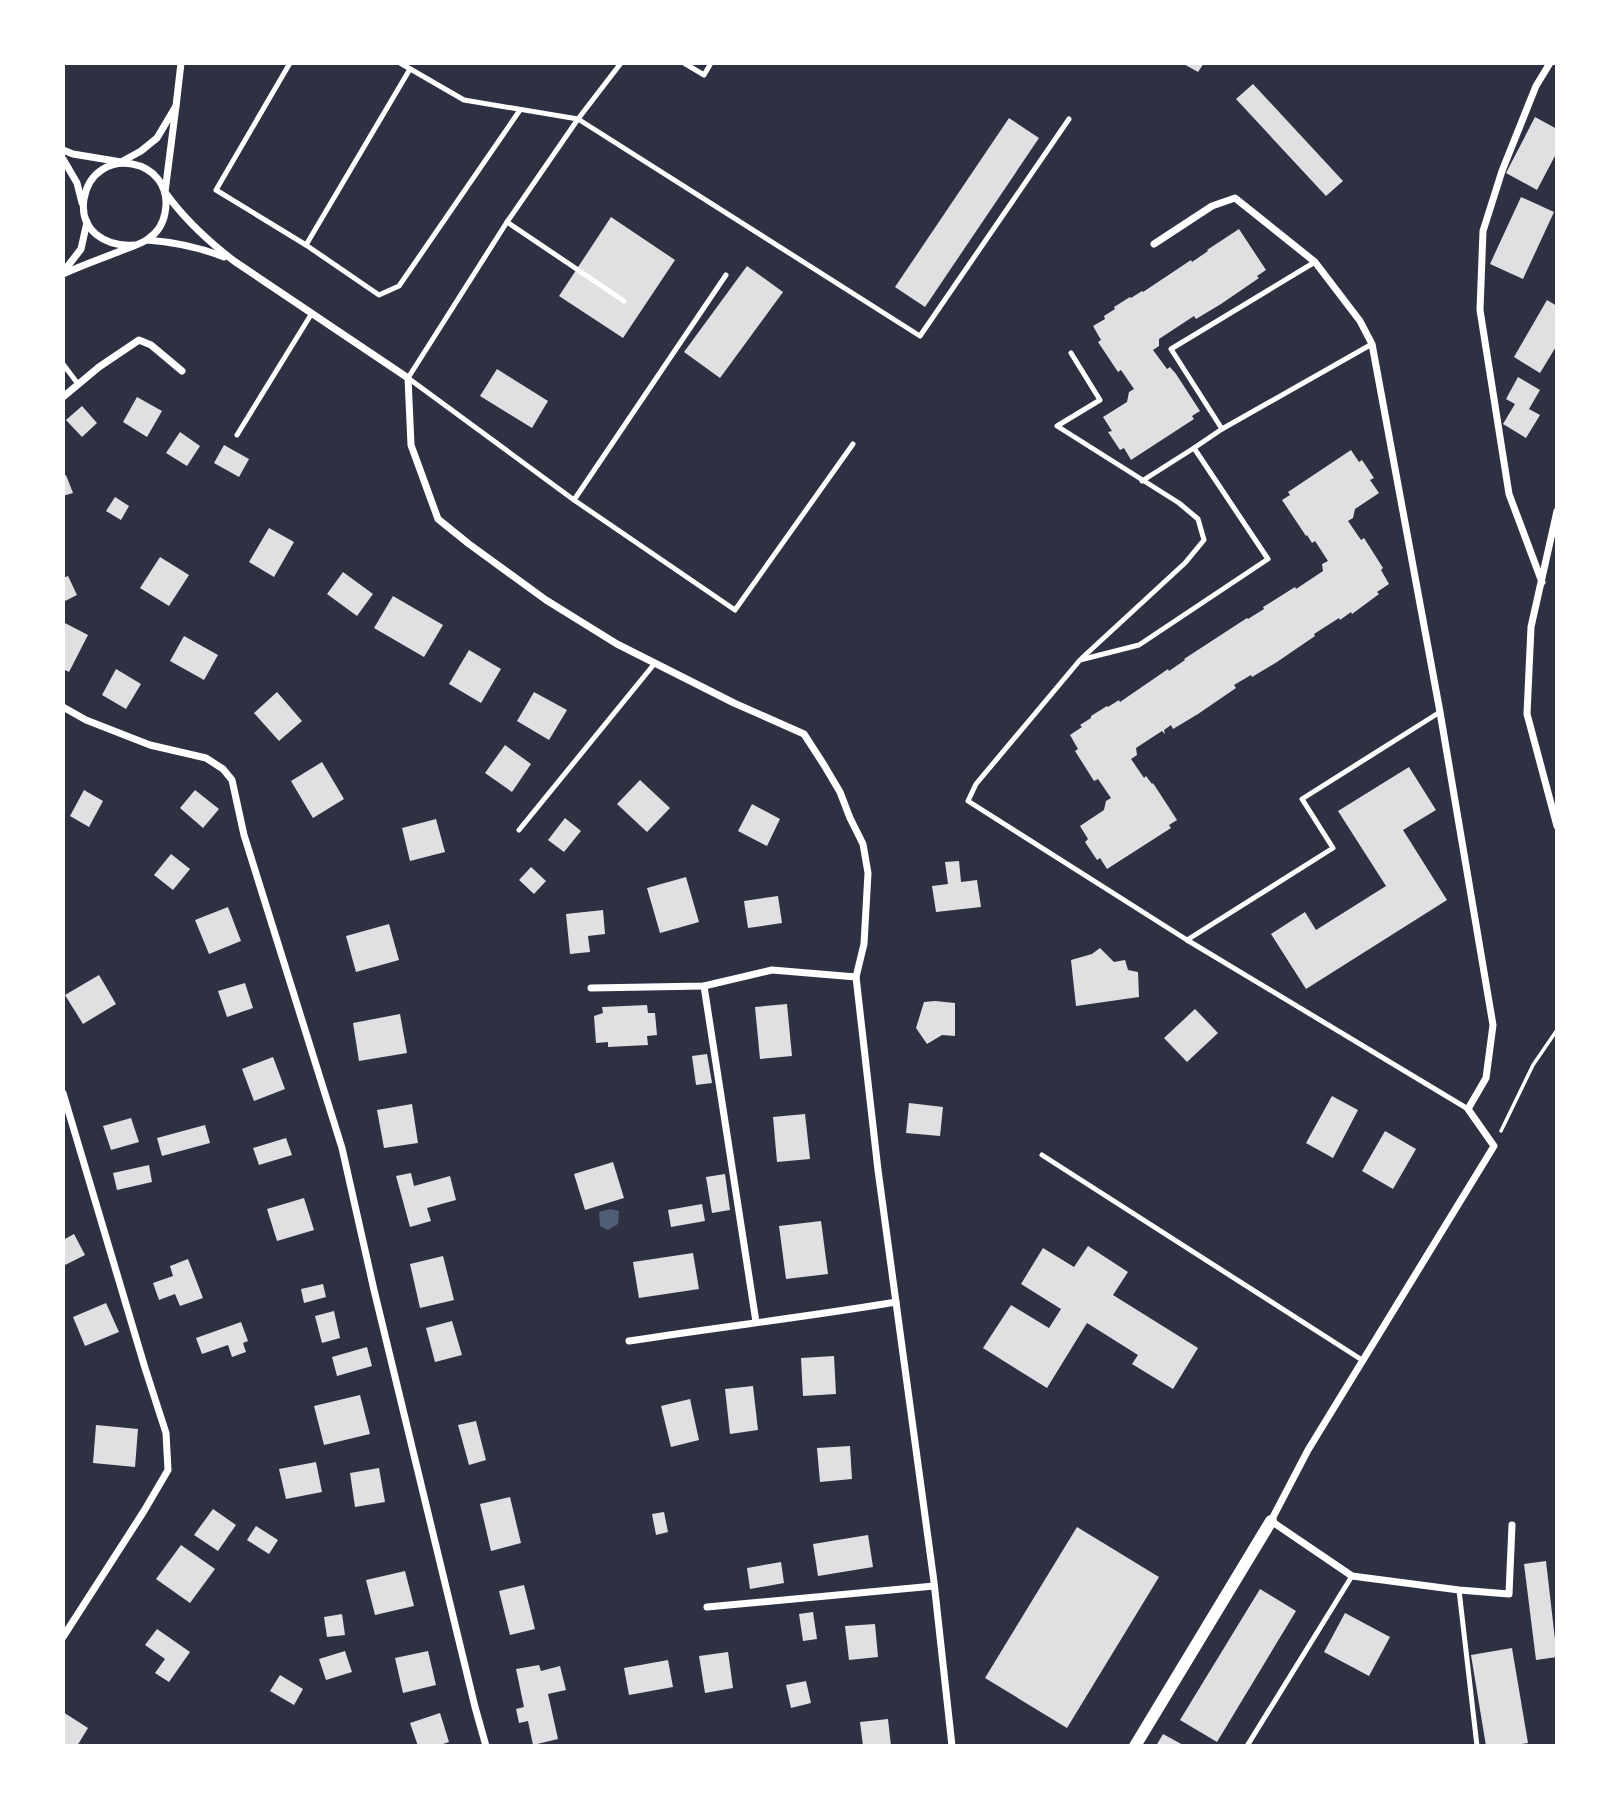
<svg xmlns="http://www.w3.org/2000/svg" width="1620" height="1809" font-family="'Roboto Serif',serif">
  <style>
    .water { fill: #4f5d75 }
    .building { fill: #e0e0e3 }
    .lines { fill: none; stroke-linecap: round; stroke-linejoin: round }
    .path { stroke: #fff; stroke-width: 3.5 }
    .service { stroke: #fff; stroke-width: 5 }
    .minor { stroke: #fff; stroke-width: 7 }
    .tertiary { stroke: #fff; stroke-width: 12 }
  </style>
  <rect width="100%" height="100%" fill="#2d3142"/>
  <!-- water -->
  <path class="water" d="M610,1209L619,1211L618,1224L608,1230L600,1226L599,1212Z"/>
  <!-- building -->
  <g class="building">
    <path d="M1182,63H1204L1198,72Z"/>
    <path d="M1253,84L1343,181L1326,196L1236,99Z"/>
    <path d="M1535,117L1557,129V152L1537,190L1506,173Z"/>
    <path d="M1009,118L1039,138L925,307L895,287Z"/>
    <path d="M1521,197L1554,212L1523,279L1490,264Z"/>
    <path d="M611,217L675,260L623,338L559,296Z"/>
    <path d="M1239,229L1266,270L1257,276L1259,278L1221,304L1196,319L1194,316L1159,339V346L1153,350L1167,369L1170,367L1176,374L1200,411L1192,416L1194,419L1131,460L1124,448L1120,450L1108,432L1112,431L1103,417L1127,402L1129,392L1134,389L1121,370L1118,372L1098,342L1101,340L1093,326L1105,319L1104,316L1115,309L1114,307L1130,297L1131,298L1142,291L1143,292L1191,260L1192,262L1208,251L1207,250Z"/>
    <path d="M747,266L783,292L720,378L684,352Z"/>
    <path d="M1547,300L1557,306V345L1540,373L1514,357Z"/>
    <path d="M497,369L548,401L532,428L480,396Z"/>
    <path d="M1518,377L1540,390L1529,409L1540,415L1526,438L1503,424L1515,404L1506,399Z"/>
    <path d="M137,397L162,411L147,437L123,422Z"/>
    <path d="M82,406L97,423L82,437L66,420Z"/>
    <path d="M180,432L200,446L187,466L166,453Z"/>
    <path d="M224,445L249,459L239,477L214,463Z"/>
    <path d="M1351,450L1359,462L1362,460L1374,478L1370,480L1379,493L1355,509L1353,518L1348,521L1361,540L1364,538L1383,568L1381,570L1389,584L1377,592L1379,594L1352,614L1351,612L1340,620L1339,618L1314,634L1315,636L1277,662L1252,677L1251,675L1234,685L1236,688L1198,714L1173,729L1171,725L1164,730L1165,734L1162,731L1136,748L1137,755L1131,759L1144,778L1146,776L1152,784L1153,783L1177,820L1169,825L1171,828L1107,869L1100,858L1097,860L1085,842L1088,839L1080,826L1104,810L1106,801L1111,798L1098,779L1094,781L1075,751L1078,749L1070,735L1082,727L1080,725L1091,718V716L1107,706L1108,707L1119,700L1120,702L1168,669L1169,671L1185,660L1184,659L1247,618L1248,619L1264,609L1263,607L1295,587L1296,589L1323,571L1322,564L1328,561L1315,541L1312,543L1307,535L1306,536L1282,500L1290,495L1288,492Z"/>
    <path d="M66,475L73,493L63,496V476Z"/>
    <path d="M115,497L129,506L121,520L106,511Z"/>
    <path d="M269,528L294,542L274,577L249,562Z"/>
    <path d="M160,557L189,575L169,606L140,588Z"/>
    <path d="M343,572L373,594L357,616L327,594Z"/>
    <path d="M68,576L77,595L63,602V578Z"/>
    <path d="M393,596L443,625L424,657L374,628Z"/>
    <path d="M63,622L88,635L69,672L63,669Z"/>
    <path d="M184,636L218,655L204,680L170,661Z"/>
    <path d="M469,650L501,669L481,703L449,684Z"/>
    <path d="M116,669L141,684L126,709L102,695Z"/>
    <path d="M277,692L302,721L279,741L254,713Z"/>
    <path d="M534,692L567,710L549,740L517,721Z"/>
    <path d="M505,745L531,764L512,792L485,773Z"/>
    <path d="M322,762L344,799L313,818L291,781Z"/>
    <path d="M1409,767L1436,810L1403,830L1447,900L1306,989L1271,934L1305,912L1316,930L1386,886L1338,811Z"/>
    <path d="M640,780L670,808L647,832L617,804Z"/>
    <path d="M84,790L103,801L89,827L70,816Z"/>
    <path d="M195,790L219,809L203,828L180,808Z"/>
    <path d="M752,804L780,819L767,846L738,831Z"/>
    <path d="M565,818L581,831L564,852L548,840Z"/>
    <path d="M436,819L445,852L410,861L402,828Z"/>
    <path d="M171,854L190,869L173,890L154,875Z"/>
    <path d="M959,861L961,882L977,880L981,907L936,912L932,886L948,884L945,862Z"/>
    <path d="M531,867L546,881L534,894L519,880Z"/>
    <path d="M686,877L699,922L660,933L647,888Z"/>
    <path d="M778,896L782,923L748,928L744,901Z"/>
    <path d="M228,907L241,941L209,954L195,920Z"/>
    <path d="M603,910L605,934L588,936L590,952L570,954L566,914Z"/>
    <path d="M389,924L399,960L356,972L346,936Z"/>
    <path d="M1100,948L1114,962L1125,960L1128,970L1138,972L1139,997L1076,1006L1071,960L1092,954Z"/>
    <path d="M99,975L116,1004L83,1024L65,995Z"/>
    <path d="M245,983L253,1008L227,1017L218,991Z"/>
    <path d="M935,1001L955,1003V1036L942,1035L927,1044L916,1028L924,1002Z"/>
    <path d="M787,1004L792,1056L760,1059L755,1007Z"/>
    <path d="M647,1005L648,1013H655L657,1035L647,1036L648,1045L608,1047V1042L596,1043L594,1016L603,1013L602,1007Z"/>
    <path d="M1195,1009L1218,1033L1187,1062L1164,1038Z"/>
    <path d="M400,1014L407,1053L359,1061L353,1023Z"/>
    <path d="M707,1054L712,1083L696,1085L692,1056Z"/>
    <path d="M273,1057L285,1089L254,1101L242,1069Z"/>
    <path d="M1332,1096L1358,1110L1333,1158L1306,1143Z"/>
    <path d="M909,1103L943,1107L940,1136L906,1133Z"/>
    <path d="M412,1104L418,1143L384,1148L377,1110Z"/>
    <path d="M805,1114L810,1159L777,1162L773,1117Z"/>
    <path d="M131,1118L139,1142L111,1150L103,1126Z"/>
    <path d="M205,1125L210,1143L162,1156L157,1138Z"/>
    <path d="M1385,1131L1416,1149L1393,1189L1362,1171Z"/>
    <path d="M286,1138L292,1155L259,1165L253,1148Z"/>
    <path d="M613,1162L624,1198L585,1210L574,1174Z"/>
    <path d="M149,1165L152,1182L117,1190L113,1173Z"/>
    <path d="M411,1173L414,1186L450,1176L456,1200L427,1208L431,1221L410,1227L396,1176Z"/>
    <path d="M725,1174L730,1210L712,1213L706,1177Z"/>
    <path d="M304,1198L314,1230L277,1241L267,1209Z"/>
    <path d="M702,1204L705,1221L671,1227L668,1210Z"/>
    <path d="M821,1221L828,1274L786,1279L779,1226Z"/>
    <path d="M74,1234L85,1255L63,1266V1240Z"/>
    <path d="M1088,1246L1128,1272L1113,1295L1198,1348L1173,1389L1132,1364L1138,1355L1087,1323L1047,1388L983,1348L1011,1305L1049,1328L1061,1309L1021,1284L1043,1248L1074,1267Z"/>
    <path d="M693,1253L699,1289L639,1298L633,1262Z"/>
    <path d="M443,1256L454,1300L420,1308L410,1264Z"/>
    <path d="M188,1259L203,1298L180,1306L175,1294L159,1300L153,1283L173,1276L170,1266Z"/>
    <path d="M323,1284L326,1297L304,1303L301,1289Z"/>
    <path d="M106,1303L119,1332L85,1346L73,1317Z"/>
    <path d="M334,1311L340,1338L322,1343L315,1316Z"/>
    <path d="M452,1321L462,1355L435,1362L426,1328Z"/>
    <path d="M241,1322L248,1341L243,1343L246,1352L232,1357L228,1345L202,1354L196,1338Z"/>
    <path d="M367,1347L372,1366L337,1376L332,1357Z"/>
    <path d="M834,1356L836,1394L803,1396L801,1358Z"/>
    <path d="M753,1386L758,1430L730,1434L725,1389Z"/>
    <path d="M360,1395L370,1434L324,1445L314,1406Z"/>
    <path d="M690,1399L699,1440L671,1447L661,1406Z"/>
    <path d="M476,1421L486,1460L469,1465L458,1425Z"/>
    <path d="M96,1425L138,1429L135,1467L93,1463Z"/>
    <path d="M850,1446L852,1479L820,1482L817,1448Z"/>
    <path d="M316,1462L322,1492L286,1499L279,1469Z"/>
    <path d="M379,1468L385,1502L355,1507L350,1473Z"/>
    <path d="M510,1497L521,1543L491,1551L480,1504Z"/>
    <path d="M213,1509L236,1525L218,1551L194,1535Z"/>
    <path d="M664,1512L668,1532L656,1535L652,1514Z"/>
    <path d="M256,1526L278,1540L269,1554L247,1540Z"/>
    <path d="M1077,1527L1159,1577L1067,1728L985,1678Z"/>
    <path d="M868,1535L873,1567L818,1576L813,1544Z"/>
    <path d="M181,1545L215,1569L190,1603L156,1579Z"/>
    <path d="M1546,1561L1557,1657L1536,1660L1524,1564Z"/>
    <path d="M781,1562L784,1583L750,1589L747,1568Z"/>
    <path d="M405,1571L414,1606L375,1615L366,1580Z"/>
    <path d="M524,1585L535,1629L510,1635L499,1591Z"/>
    <path d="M1260,1589L1296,1611L1217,1742L1180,1720Z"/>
    <path d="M813,1612L817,1639L803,1641L799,1614Z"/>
    <path d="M1345,1613L1390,1637L1369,1676L1324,1652Z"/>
    <path d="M342,1614L345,1635L327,1637L324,1617Z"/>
    <path d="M875,1624L878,1657L849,1660L845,1626Z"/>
    <path d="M157,1629L190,1652L169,1682L155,1673L165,1659L145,1645Z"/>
    <path d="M1512,1648L1528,1743L1511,1746H1486L1471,1655Z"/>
    <path d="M345,1651L352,1672L326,1680L319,1659Z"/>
    <path d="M428,1651L436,1685L403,1693L395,1658Z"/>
    <path d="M728,1652L733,1688L705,1693L699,1656Z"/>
    <path d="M668,1660L673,1687L629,1695L624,1668Z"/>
    <path d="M539,1665L541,1671L560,1666L566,1690L548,1694L558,1739L533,1745L528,1721L519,1723L516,1709L524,1707L516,1669Z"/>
    <path d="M280,1675L303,1689L294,1705L270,1691Z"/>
    <path d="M806,1681L811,1703L791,1708L786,1685Z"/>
    <path d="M63,1712L88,1728L77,1746H67L63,1744Z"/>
    <path d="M440,1713L449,1742L437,1746H418L410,1723Z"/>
    <path d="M888,1719L891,1746H863L860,1722Z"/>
    <path d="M1163,1734L1185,1746H1156Z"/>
  </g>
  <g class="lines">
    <!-- path -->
    <path class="path" d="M1501,1131L1533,1065L1557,1030"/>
    <!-- service -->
    <g class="service">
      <path d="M290,63L216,190L306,245L379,295L399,286L520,110"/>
      <path d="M400,63L464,100L578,119L621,63"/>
      <path d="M684,63L704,75L711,63"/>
      <path d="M507,222L624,301"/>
      <path d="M306,245L410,69"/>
      <path d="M1372,344L1222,429L1194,448L1268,559L1139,645L1080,660L976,784L968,801L1187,940L1468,1109"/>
      <path d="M1071,353L1100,400L1057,426L1179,503L1198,519L1204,540L1185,563L1082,658"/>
      <path d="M63,364L78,384"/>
      <path d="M1222,429L1171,349L1315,262"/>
      <path d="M237,435L312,313"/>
      <path d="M853,444L735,610L574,500L408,378L507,222L578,119L920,336L1069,119"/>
      <path d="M1142,481L1194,448"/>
      <path d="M574,500L726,275"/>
      <path d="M519,830L655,663"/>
      <path d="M1187,940L1333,848L1302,799L1440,712"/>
      <path d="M1042,1155L1362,1360"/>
      <path d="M1459,1590L1477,1746"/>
      <path d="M1247,1746L1352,1576"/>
    </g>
    <!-- minor -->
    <g class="minor">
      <path d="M176,106L181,63"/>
      <path d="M63,150L73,154L121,162L141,151L157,138L176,106L165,192C184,219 208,241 234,261L408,378L411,445L438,519L469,544L546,600L617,644L734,703L804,734L824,765L840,792L850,818L863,844L868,873L864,944L856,977L878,1170L934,1582L952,1746"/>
      <path d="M63,159L77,183L82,203"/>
      <path d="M147,240C173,242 199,247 224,257"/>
      <path d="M1154,244L1212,206L1235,198L1315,262L1360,321L1372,344L1440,712L1493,1025L1486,1078L1468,1109L1494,1146L1308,1450L1271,1521L1352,1576L1459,1590L1509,1594L1512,1525"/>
      <path d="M64,271L81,249L87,222"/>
      <path d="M63,274C83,265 103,258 123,250C131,247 141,244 148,239C157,233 163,224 165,213C176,157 93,143 84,199C79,231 106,247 134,245"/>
      <path d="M63,397L99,367L139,340L151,345L182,371"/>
      <path d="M1557,511L1531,627L1527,714L1557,826"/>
      <path d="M1542,582L1509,494L1480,310L1483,231L1502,171L1536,86L1550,63"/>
      <path d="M63,707L86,720L150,745L206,758L223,769L232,780L244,835L342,1148L374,1290L475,1707L486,1746"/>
      <path d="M704,986L756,1322"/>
      <path d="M591,988L704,986L772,970L856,977"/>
      <path d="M63,1093L145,1368L166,1433L168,1470L144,1511L63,1637"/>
      <path d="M629,1341C718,1327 807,1317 896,1302"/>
      <path d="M707,1607L934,1586"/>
    </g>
    <!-- tertiary -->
    <path class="tertiary" d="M1135,1746L1271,1521"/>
  </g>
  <!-- border -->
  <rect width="1620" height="1809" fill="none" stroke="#ffffff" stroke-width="130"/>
</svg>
